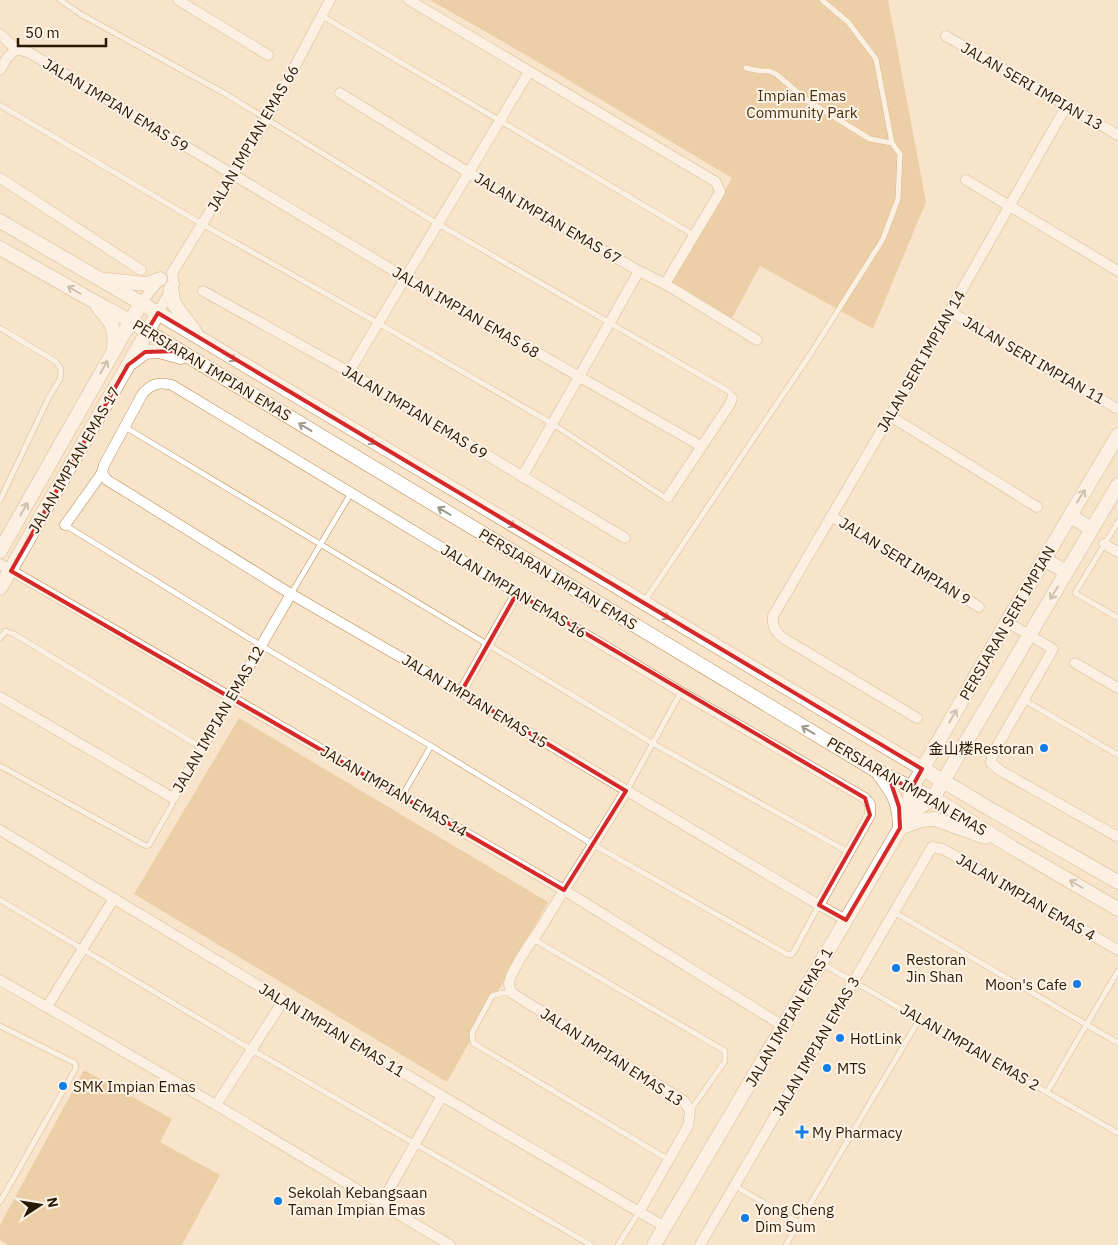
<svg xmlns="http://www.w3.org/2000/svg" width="1118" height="1245" font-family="'IBM Plex Sans','Noto Sans SC',sans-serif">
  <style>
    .green { fill: #e1b57c }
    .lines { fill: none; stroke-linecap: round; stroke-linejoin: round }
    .lane-casing { stroke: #b68949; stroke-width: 6 }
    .street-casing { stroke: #b68949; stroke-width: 11 }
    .secondary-casing { stroke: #b68949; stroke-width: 15 }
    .lane { stroke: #fff; stroke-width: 5 }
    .street { stroke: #fff; stroke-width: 10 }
    .secondary { stroke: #fff; stroke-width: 14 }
    .oneway { stroke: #9f988c }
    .marked { fill: none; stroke: #d62828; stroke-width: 4; stroke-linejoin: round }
    .poi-dot { fill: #127de5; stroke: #fdf3e7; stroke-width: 2 }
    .labels { text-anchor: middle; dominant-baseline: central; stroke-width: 4; stroke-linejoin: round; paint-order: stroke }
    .street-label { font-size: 15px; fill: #2a1900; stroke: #fdf3e7 }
    .park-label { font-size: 15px; fill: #49310e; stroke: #fdf3e7 }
    .poi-label { font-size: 15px; fill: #2a1900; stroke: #fdf3e7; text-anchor: start }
  </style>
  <rect width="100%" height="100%" fill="#f8e4cb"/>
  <!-- green -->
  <g class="green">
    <path d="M430,0H888L926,202L873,329L760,266L732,318L671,281L732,178L533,59Z"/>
    <path d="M239,718L548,902L447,1082L134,894Z"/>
    <path d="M84,1070L172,1119L160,1142L220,1175L182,1245H8L0,1240V1225Z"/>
  </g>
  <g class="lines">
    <!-- lane casing -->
    <g class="lane-casing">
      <g id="lane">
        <path d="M60,0L82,15L224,93L438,224L730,392L732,398"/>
        <path d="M322,16L694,235"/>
        <path d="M746,68L760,71H769L776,74L808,101L870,139L892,143"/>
        <path d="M0,105L202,224L378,323L553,424L664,497H668"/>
        <path d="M0,328L55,361L61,369L60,379L49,397L0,500"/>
        <path d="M125,427L652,743L848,852"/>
        <path d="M1118,522L1075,593L1118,618"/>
        <path d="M65,525L260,645L431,746L594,845L787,954L791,955L793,953L819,905"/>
        <path d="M291,594L351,493"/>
        <path d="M644,602L813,350L883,239L898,199L900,154L892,143L876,59L848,22L822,0"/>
        <path d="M0,638L6,631L14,634L202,748"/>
        <path d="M1024,700L1118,755"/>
        <path d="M0,766L146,846L149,845L172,805L173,798"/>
        <path d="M627,790L681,692"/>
        <path d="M402,796L431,746"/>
        <path d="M0,900L252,1050L591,1245"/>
        <path d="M894,912L1118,1043"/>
        <path d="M533,939L725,1051V1061L690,1111"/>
        <path d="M821,963L1118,1133"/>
        <path d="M511,993H502L492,996L472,1033L473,1043L669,1160"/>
        <path d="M0,1026L75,1063L76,1068L0,1202"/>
        <path d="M1047,1092L1118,971"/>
        <path d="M735,1186L799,1223"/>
        <path d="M618,1245L639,1212"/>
        <path d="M786,1245L920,1018"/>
      </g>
    </g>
    <!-- street casing -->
    <g class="street-casing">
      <g id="street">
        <path d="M178,0L268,55"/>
        <path d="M409,0L716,182L720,192L665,284"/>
        <path d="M0,34L16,49L30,53L406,278L701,446"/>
        <path d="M946,36L1118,135"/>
        <path d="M0,70L7,58L16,49"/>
        <path d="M340,93L469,173L639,271L665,284L757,340"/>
        <path d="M0,178L141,270"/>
        <path d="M966,180L1118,271"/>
        <path d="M203,291L349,372L625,538"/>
        <path d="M141,303L159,280"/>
        <path d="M949,311L1118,409"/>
        <path d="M158,313L174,284L172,273L267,119L330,0"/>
        <path d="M349,372L529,72"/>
        <path d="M890,416L1037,507"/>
        <path d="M522,477L639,271"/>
        <path d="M668,497L730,404L732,398"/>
        <path d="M831,516L979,607"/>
        <path d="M65,525L102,473"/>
        <path d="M1104,544L1118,552"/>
        <path d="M0,564L564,890L783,1026"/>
        <path d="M1007,622L1053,649L996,748L992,756L991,763L1001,771L1118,837"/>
        <path d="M1075,663L1118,688"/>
        <path d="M461,692L517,593"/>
        <path d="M0,697L173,798L291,594"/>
        <path d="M917,718L783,638C775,631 772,627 773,616L890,416L1067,105"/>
        <path d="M626,791C599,837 569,881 542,926C531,943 517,960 510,979C508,984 509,988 512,993L684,1101L690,1111L688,1126L639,1212"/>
        <path d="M0,830L442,1096L665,1227"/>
        <path d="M819,905L870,815V804L865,798L681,692L172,385C159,382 153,383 143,393L104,465L102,473L107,480L291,594L461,692L819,905L846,920"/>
        <path d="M0,980L216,1105L450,1245"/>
        <path d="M47,1007L114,898"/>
        <path d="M216,1105L283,1001"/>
        <path d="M381,1204L442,1096"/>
        <path d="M700,1245L932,847L943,849L1118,950"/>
      </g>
    </g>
    <!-- secondary casing -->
    <g class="secondary-casing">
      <g id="secondary">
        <path d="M0,221L141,303L985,806L1118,882"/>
        <path d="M0,248L95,302L130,321L877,771L933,798L1013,848L1118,909"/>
        <path d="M107,280L146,284L160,279"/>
        <path d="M171,288L174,304L195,332"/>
        <path d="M98,307C111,322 116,327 114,348"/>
        <path d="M132,362L145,352L159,351L181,357"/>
        <path d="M1070,516L1092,529"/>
        <path d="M0,551L141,303"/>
        <path d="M1044,559L1066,572"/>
        <path d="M0,588L158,313"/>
        <path d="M880,775C895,796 899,801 900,827"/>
        <path d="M908,815L911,789L1007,622L1118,435"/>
        <path d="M900,828L921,820L935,819L985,837"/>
        <path d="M654,1245L908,815L933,798L1118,485"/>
      </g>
    </g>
    <!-- lane -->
    <use href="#lane" class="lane"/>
    <!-- street -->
    <use href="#street" class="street"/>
    <!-- secondary -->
    <use href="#secondary" class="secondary"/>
  </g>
  <!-- one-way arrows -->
  <defs><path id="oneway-shaft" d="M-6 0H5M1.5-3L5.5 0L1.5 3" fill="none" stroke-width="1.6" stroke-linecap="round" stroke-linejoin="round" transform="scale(1.25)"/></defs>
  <g class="oneway">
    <use href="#oneway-shaft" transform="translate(74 290) rotate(-150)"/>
    <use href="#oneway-shaft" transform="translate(230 357) rotate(31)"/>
    <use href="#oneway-shaft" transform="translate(104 367) rotate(-61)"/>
    <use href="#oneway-shaft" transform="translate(305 427) rotate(-149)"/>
    <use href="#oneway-shaft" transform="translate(369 440) rotate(31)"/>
    <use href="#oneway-shaft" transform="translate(1081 496) rotate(-58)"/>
    <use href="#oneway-shaft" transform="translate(24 509) rotate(-61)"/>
    <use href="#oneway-shaft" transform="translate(444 511) rotate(-149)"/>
    <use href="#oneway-shaft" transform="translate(509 523) rotate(31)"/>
    <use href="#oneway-shaft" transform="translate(1054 593) rotate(121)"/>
    <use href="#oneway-shaft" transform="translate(663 615) rotate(31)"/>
    <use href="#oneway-shaft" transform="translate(953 716) rotate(-60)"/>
    <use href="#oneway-shaft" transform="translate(808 730) rotate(-149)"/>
    <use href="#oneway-shaft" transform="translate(1076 884) rotate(-150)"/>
  </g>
  <!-- marked area -->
  <path d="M0 0H1118V1245H0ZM158,313L922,769L911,789L889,777L899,807L900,828L846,920L819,905L870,815L865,798L517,593L461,692L626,791L564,890L11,571L128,365L145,352L178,351L147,331Z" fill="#f8e4cb" fill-opacity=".55" fill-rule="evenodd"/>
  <path class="marked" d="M158,313L922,769L911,789L889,777L899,807L900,828L846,920L819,905L870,815L865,798L517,593L461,692L626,791L564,890L11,571L128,365L145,352L178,351L147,331Z"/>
  <!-- markers -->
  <g class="poi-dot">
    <circle cx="1044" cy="748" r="5"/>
    <circle cx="896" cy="968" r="5"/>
    <circle cx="1077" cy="984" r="5"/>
    <circle cx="840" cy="1038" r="5"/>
    <circle cx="827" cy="1068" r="5"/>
    <circle cx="63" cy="1086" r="5"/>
    <path d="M799.5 1124.5h5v5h5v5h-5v5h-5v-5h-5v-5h5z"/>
    <circle cx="278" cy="1201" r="5"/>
    <circle cx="745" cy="1218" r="5"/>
  </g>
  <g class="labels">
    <!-- street labels -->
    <g class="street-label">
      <text transform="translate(1032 86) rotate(30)">JALAN SERI IMPIAN 13</text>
      <text transform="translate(116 105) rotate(31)">JALAN IMPIAN EMAS 59</text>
      <text transform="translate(253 138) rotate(-60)">JALAN IMPIAN EMAS 66</text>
      <text transform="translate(548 218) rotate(30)">JALAN IMPIAN EMAS 67</text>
      <text transform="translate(466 312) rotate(30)">JALAN IMPIAN EMAS 68</text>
      <text transform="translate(1034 360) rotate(30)">JALAN SERI IMPIAN 11</text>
      <text transform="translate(921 361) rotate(-60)">JALAN SERI IMPIAN 14</text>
      <text transform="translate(212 370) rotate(31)">PERSIARAN IMPIAN EMAS</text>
      <text transform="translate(415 412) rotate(31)">JALAN IMPIAN EMAS 69</text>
      <text transform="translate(74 460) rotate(-60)">JALAN IMPIAN EMAS 17</text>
      <text transform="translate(905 561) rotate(32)">JALAN SERI IMPIAN 9</text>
      <text transform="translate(558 579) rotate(31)">PERSIARAN IMPIAN EMAS</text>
      <text transform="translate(514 591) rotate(31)">JALAN IMPIAN EMAS 16</text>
      <text transform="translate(1007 623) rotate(-60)">PERSIARAN SERI IMPIAN</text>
      <text transform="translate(475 701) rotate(31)">JALAN IMPIAN EMAS 15</text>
      <text transform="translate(218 719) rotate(-60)">JALAN IMPIAN EMAS 12</text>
      <text transform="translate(907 786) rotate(30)">PERSIARAN IMPIAN EMAS</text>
      <text transform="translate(394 791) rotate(30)">JALAN IMPIAN EMAS 14</text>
      <text transform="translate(1026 897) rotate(30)">JALAN IMPIAN EMAS 4</text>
      <text transform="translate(789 1017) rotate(-60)">JALAN IMPIAN EMAS 1</text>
      <text transform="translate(332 1030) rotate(31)">JALAN IMPIAN EMAS 11</text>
      <text transform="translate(816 1046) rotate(-60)">JALAN IMPIAN EMAS 3</text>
      <text transform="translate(970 1047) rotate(30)">JALAN IMPIAN EMAS 2</text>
      <text transform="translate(612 1057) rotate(33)">JALAN IMPIAN EMAS 13</text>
    </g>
    <!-- park labels -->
    <g class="park-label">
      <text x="802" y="95">Impian Emas<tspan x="802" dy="17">Community Park</tspan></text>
    </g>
    <!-- poi labels -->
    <g class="poi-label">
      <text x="1034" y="748" text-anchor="end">金山楼Restoran</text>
      <text x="906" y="959">Restoran<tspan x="906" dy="17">Jin Shan</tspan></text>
      <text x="1067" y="984" text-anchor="end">Moon's Cafe</text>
      <text x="850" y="1038">HotLink</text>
      <text x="837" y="1068">MTS</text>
      <text x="73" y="1086">SMK Impian Emas</text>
      <text x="812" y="1132">My Pharmacy</text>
      <text x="288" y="1192">Sekolah Kebangsaan<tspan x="288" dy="17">Taman Impian Emas</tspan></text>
      <text x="755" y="1209">Yong Cheng<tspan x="755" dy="17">Dim Sum</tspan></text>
    </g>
  </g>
  <!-- north arrow -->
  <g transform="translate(40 1205) rotate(78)" stroke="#fdf3e7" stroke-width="4" paint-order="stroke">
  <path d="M0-4L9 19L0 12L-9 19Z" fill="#2a1900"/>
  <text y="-8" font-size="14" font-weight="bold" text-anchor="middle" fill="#2a1900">N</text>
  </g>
  <!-- scale -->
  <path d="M18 38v8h88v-8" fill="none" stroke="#2a1900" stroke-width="2.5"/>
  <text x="25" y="38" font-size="15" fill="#2a1900" stroke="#fdf3e7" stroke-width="4" paint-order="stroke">50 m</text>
</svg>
